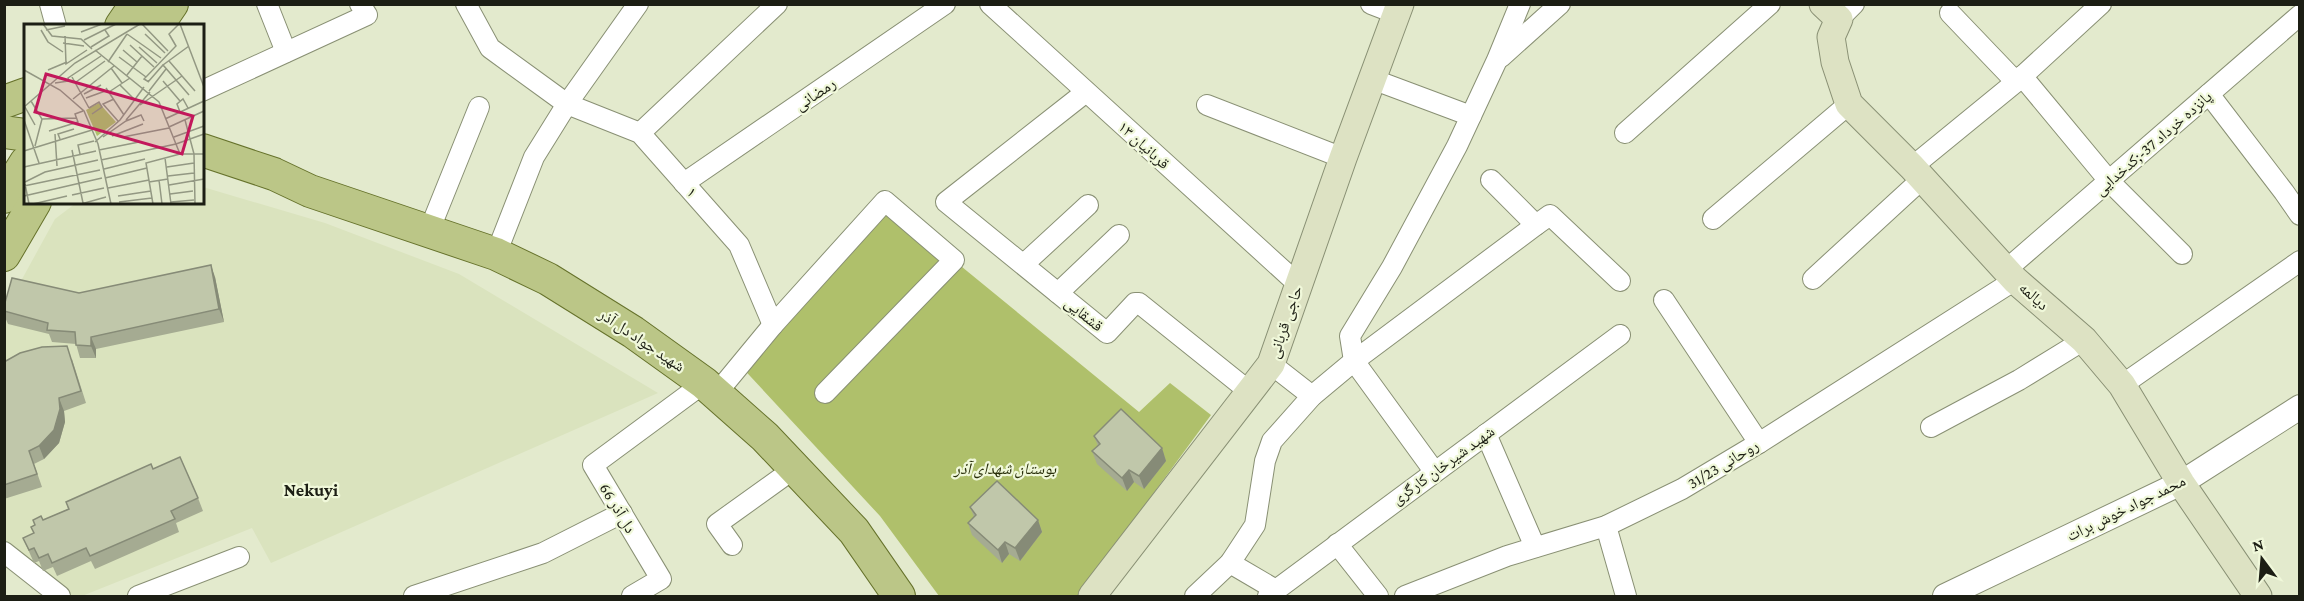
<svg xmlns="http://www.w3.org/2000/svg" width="2304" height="601" font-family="'Crimson Pro','Noto Naskh Arabic',serif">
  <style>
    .built { fill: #dae3be }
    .green { fill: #afc06b }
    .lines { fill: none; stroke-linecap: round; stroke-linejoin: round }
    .minor-casing { stroke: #899074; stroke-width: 22 }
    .tertiary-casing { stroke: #899074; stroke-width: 26 }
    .secondary-casing { stroke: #899074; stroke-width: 29 }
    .primary-casing { stroke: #66722b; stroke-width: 34 }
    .minor { stroke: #fff; stroke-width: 20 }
    .tertiary { stroke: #fff; stroke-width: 24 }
    .secondary { stroke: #dde2c3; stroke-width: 27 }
    .primary { stroke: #bbc687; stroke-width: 32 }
    .wall { fill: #a5ab92 }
    .shaded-wall { fill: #868b77 }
    .building { fill: #c0c7aa; stroke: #868b77; stroke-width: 1.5 }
    .labels { text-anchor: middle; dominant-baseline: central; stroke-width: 4.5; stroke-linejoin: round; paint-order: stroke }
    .street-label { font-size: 16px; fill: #1c1e14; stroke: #f0f8da }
    .park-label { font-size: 16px; font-style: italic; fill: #282e09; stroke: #f0f8da }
    .neighbourhood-label { font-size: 18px; font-weight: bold; fill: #1c1e14; stroke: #f0f8da }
    .inset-road { fill: none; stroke: #939883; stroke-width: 1.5 }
    .view { fill: #c2185b; fill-opacity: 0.15; stroke: #c2185b; stroke-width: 3 }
    .inset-edge { fill: none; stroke: #1c1e14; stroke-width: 3 }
  </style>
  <rect width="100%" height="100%" fill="#e3eacd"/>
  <!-- built -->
  <path class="built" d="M203,187L325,223L459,274L658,393L271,563L252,528L82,596H68L5,545L4,312L55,219L76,203L202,202Z"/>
  <!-- green -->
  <path class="green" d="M890,208L1139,412L1170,383L1211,415L1078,596H939L880,516L737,362Z"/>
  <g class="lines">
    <!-- minor casing -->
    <g class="minor-casing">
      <g id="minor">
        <path d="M50,4L56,26"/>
        <path d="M267,4L286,52"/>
        <path d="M466,4L490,48L567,104L640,133L739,245L773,325"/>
        <path d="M990,4L1298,284"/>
        <path d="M1371,4L1397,14"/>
        <path d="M1950,13L2016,82"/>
        <path d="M1839,19L1854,4"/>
        <path d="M1501,57L1560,4"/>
        <path d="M2022,76L2110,182L2182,254"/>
        <path d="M1372,79L1471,116"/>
        <path d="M202,91L367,15L360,4"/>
        <path d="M1086,92L946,202L1107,333L1135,303H1139L1250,392"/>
        <path d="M2209,94L2284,192L2300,215"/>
        <path d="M1207,105L1343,158"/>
        <path d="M640,133L777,4"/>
        <path d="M1625,133L1770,4"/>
        <path d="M1912,167L2016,82L2101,4"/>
        <path d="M1491,180L1536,225"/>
        <path d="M684,183L945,4"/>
        <path d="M1713,219L1849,104"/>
        <path d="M429,231L479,107"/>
        <path d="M496,254L534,157L567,104L638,4"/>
        <path d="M1024,264L1088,205"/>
        <path d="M2007,269L2300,15"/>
        <path d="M1813,279L1922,179"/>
        <path d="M1058,293L1119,235"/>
        <path d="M1664,300L1759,443"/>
        <path d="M1271,364L1312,396"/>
        <path d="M2122,385L2300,261"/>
        <path d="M716,394L773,325L885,201L954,260L825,393"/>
        <path d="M1931,427L2019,380L2084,340"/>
        <path d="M1486,434L1535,547"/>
        <path d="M1434,471L1354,361L1350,336L1392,267L1457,146L1497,60L1520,4"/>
        <path d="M1606,526L1626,596"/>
        <path d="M1337,544L1378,596"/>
        <path d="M732,545L717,524L795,468"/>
        <path d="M4,552L60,596"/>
        <path d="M1230,563L1276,590"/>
        <path d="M138,596L239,557"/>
        <path d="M414,596L543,553L622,513"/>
        <path d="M632,596L661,579L593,465L704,383"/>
        <path d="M1195,596L1230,563L1255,525L1265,461L1272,441L1312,396L1354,361L1536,225L1550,215L1620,281"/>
        <path d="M1268,596L1620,335"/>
        <path d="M1405,596L1507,556L1606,526L1682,489L1759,443L2015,280"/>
      </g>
    </g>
    <!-- tertiary casing -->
    <g class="tertiary-casing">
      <path id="tertiary" d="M1945,596L2181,483L2300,407"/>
    </g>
    <!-- secondary casing -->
    <g class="secondary-casing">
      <g id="secondary">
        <path d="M1823,4L1839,19L1831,37L1835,62L1849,104L1912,167L2015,280L2084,340L2122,385L2181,483L2258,596"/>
        <path d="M1092,596L1271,364L1343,158L1400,4"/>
      </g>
    </g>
    <!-- primary casing -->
    <g class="primary-casing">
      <g id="primary">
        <path d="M121,26L136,4"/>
        <path d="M157,26L172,4"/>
        <path d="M4,102L26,94"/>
        <path d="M4,132L26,135"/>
        <path d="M202,150L274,174L310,191L496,254L548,279L633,332L704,383L765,437L854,531L899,596"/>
        <path d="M4,197L26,162"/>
        <path d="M4,255L35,202"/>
      </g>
    </g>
    <!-- minor -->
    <use href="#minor" class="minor"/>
    <!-- tertiary -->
    <use href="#tertiary" class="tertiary"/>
    <!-- secondary -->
    <use href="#secondary" class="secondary"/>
    <!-- primary -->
    <use href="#primary" class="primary"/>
  </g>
  <!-- wall -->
  <g class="wall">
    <path d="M215,277L224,322L96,349V358H80L76,344L52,342L49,334L8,324L4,315V306L79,293Z"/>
    <path d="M72,359L86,403L64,411L65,422L59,443L44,459L34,464L42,487L4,499V362Z"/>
    <path d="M1094,436L1162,448L1166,461L1144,489L1134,482L1127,491L1097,464L1092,451L1098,446Z"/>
    <path d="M153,469L198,498L203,511L176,523L179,532L95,569L91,561L57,576L53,567L43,571L39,561L34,563L23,538L34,533L35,525L43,520L68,509L66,502Z"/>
    <path d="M970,507L1038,520L1042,532L1020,561L1009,554L1002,563L972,535L968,523L974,517Z"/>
  </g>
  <!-- shaded-wall -->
  <g class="shaded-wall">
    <path d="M211,265L215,277L224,322L219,309Z"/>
    <path d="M91,337L96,349V358L91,346Z"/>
    <path d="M59,398L64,411L65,422L59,443L44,459L39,446Z"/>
    <path d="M1162,448L1166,461L1144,489L1139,476Z"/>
    <path d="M1129,470L1134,482L1127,491L1122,478Z"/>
    <path d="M1038,520L1042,532L1020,561L1015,548Z"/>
    <path d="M1005,542L1009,554L1002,563L998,550Z"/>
  </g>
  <!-- building -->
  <g class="building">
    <path d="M211,265L219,309L91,337V346L76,345L75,332L47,330L48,323L4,311V306L12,278L79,293Z"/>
    <path d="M67,346L81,391L59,398L60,409L54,430L39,446L29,451L37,474L4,485V362L20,353L42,347Z"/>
    <path d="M1121,409L1162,448L1139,476L1129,470L1122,478L1092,451L1100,444L1094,436Z"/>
    <path d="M180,457L198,498L171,511L175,519L90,556L86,548L52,563L48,554L39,558L34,548L29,550L23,538L34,533L31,527L35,525L33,520L41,516L43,520L69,509L66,502L151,464L153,469Z"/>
    <path d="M997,481L1038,520L1015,548L1005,542L998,550L968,523L976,515L970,507Z"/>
  </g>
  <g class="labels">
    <!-- street labels -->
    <g class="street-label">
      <text transform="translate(815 94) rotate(-34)">رمضانی</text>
      <text transform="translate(2153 143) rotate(-41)">پانزده خرداد 37-;کدخدایی</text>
      <text transform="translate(1144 145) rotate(42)">۱۳ قربانیان</text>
      <text transform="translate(692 192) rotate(48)">۱</text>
      <text transform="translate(2034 296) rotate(42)">دیالمه</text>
      <text transform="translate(1084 314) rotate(39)">قشقایی</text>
      <text transform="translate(1285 322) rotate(-71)">حاجی قربانی</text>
      <text transform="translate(642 340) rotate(34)">شهید جواد دل آذر</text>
      <text transform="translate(1723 464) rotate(-31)">روحانی 31/23</text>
      <text transform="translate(1443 465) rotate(-36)">شهید شیرخان کارگری</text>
      <text transform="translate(618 508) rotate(59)">دل آذر 66</text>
      <text transform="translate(2126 508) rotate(-26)">محمد جواد خوش برات</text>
    </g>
    <!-- park labels -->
    <g class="park-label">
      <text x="1005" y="468">بوستان شهدای آذر</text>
    </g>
    <!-- neighbourhood labels -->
    <g class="neighbourhood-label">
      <text x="311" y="490">Nekuyi</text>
    </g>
  </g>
  <!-- overview -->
  <g transform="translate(24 24)">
    <rect width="180" height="180" fill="#e3eacd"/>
    <path d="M75,79L92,98L73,112L62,86Z" fill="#afc06b"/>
    <path class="inset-road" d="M19,0L28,12L57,15L68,25M118,0L144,27M156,0L180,63M17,6L24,18L39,28M22,6L41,2M57,8L78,0M103,10L137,34M121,10L141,29M41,12L42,40L63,26M60,16L92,0M39,19L60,22M106,21L130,43M67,23L85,12L81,6M115,23L133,39M71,26L135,78L156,130H180M99,26L113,38M95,33L122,53M145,37L171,67M84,38L103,10M139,41L165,22M87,44L98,59M0,46L36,66L60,87L74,120L87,180M24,46L43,38M103,51L118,32M48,53L65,84M139,57L156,77M52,58L81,37M124,58L139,41L165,71M125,58L120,55L152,22L145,10L155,0M31,59L45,57L44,54L77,32M96,61L110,75M82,64L100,91M125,67L142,45M85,68L106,54M60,70L77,61M62,74L84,66M49,75L90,42M90,75L79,80L94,97M7,77L18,95L11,122M116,81L158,52M0,83L51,39L116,0M1,83L11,101M65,84L75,78L78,83L68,90M156,88L153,80L159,75L164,84M18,95L52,94M141,95L180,77M0,96L15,139M102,96L126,68M161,96L170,130M145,103L180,87M25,107L54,98L51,90L59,87M31,110L33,142M88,112L119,100M79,113L102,97L117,91L120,97M99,113L145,104M150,113L180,102M36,115L34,110L50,105M71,118L96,96L120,63M48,126L59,179M75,126L115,118M0,127L68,106M56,130L54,121L70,117M170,130L171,180M141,134L147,180M77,136L152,120L180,110M0,143L72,127M143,143L170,139M80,145L121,135M144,152L170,149M81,154L123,144M135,156L138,180M1,158L21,148L74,136M125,158L144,155M1,160L5,180M145,161L180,155M0,162L76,146M84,164L125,156M146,170L169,167M48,171L80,164M0,172L78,154M94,172L127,167M95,178L128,174M147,178L170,176M9,180L43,172M57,180L82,173M129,180L122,139L156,130"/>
    <path class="view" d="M22,50L169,92L158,130L11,88Z"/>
    <rect width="180" height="180" class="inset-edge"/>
  </g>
  <!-- border -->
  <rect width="2304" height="601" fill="none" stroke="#1c1e14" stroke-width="12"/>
  <!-- north arrow -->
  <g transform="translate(2262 559) rotate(344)" stroke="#f0f8da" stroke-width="4.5" paint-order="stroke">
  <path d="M0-4.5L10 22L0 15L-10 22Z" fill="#1c1e14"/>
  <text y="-9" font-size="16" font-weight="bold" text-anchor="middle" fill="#1c1e14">N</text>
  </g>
</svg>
